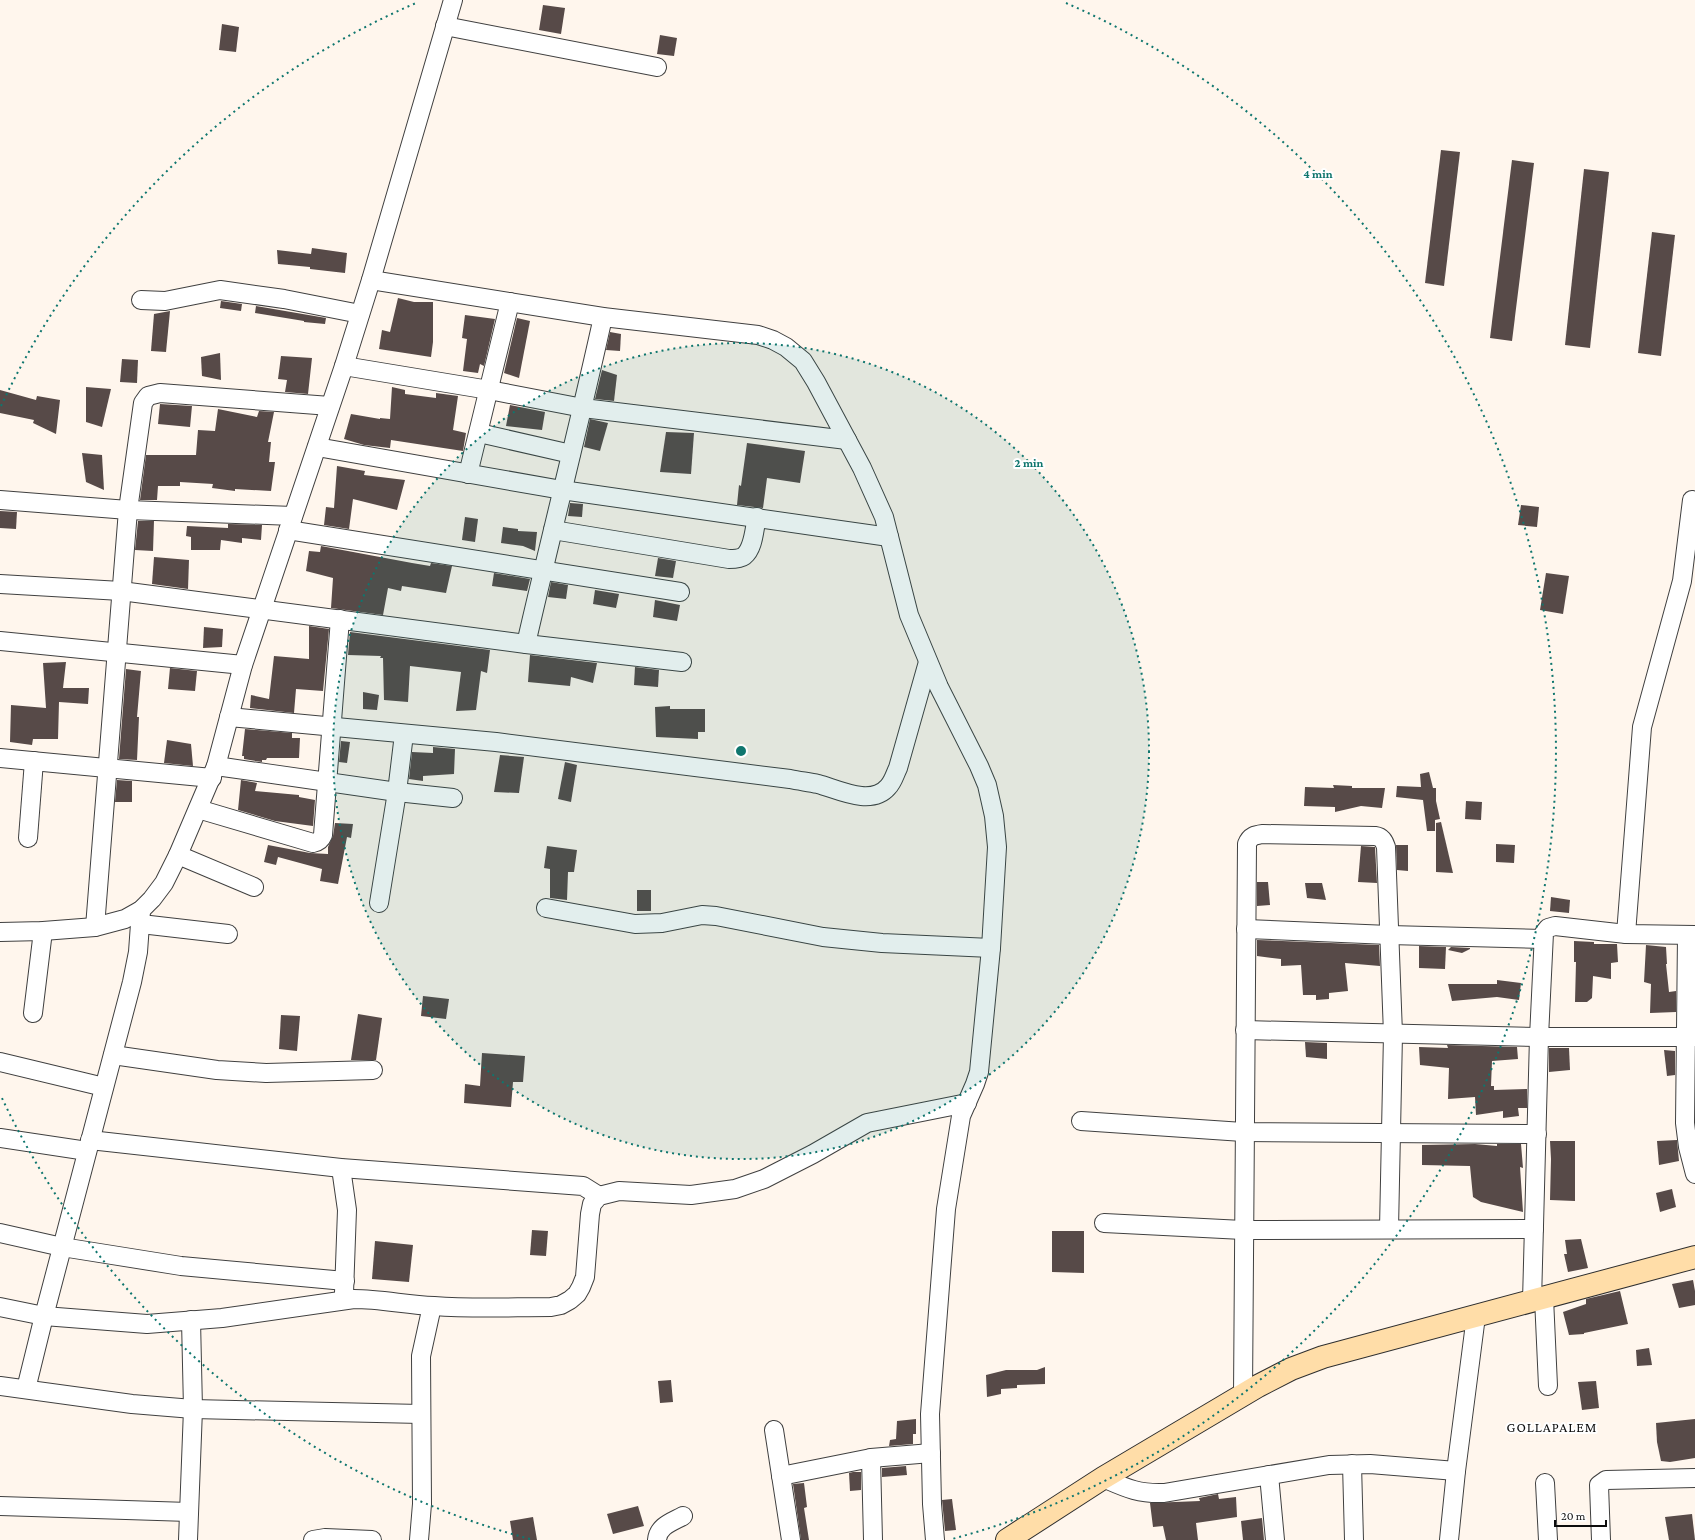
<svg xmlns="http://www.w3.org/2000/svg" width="1695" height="1540" font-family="'Crimson Pro',serif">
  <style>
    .building { fill: #574a48 }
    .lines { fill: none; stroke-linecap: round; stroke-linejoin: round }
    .minor-casing { stroke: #404040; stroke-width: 20 }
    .secondary-casing { stroke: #2f2f2f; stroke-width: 24 }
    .minor { stroke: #fff; stroke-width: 18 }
    .secondary { stroke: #ffdda8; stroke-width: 22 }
    .ring { fill: none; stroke: #0f766e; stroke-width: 2; stroke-dasharray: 2 4 }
    .labels { text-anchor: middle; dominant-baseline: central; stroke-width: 4; stroke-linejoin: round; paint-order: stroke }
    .quarter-label { font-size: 14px; letter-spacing: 1px; fill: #0d0d0d; stroke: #fff }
    .centre { fill: #0f766e; stroke: #fff; stroke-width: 2 }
    .ring-label { font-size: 12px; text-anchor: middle; font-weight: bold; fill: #0f766e; stroke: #fff; stroke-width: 4; stroke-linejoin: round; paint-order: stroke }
  </style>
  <rect width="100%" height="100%" fill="#fff6ed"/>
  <!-- building -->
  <g class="building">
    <path d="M543,5L565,8L561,34L539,30Z"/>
    <path d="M222,24L239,27L236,52L219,50Z"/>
    <path d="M660,35L677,38L674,56L657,54Z"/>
    <path d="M1441,150L1460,152L1444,286L1425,283Z"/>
    <path d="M1512,160L1534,163L1512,341L1490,338Z"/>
    <path d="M1584,169L1609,172L1590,348L1565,345Z"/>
    <path d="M1652,232L1675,235L1661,356L1638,353Z"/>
    <path d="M312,248L347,253L345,273L310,269V267L278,264L277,250L311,254Z"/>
    <path d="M398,298L414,302H433V342L431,357L379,349L382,330L390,332Z"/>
    <path d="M221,301L242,304L241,311L220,308Z"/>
    <path d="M256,306L326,318L325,324L304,322V321L255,313Z"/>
    <path d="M170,311L166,352L151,351L154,314Z"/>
    <path d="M465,315L495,319L484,366L480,364L478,373L463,371L467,339L462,338Z"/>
    <path d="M517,318L530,321L519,378L504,373Z"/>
    <path d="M610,332L621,334L620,351L606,350Z"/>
    <path d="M220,353L221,380L202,376L201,357Z"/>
    <path d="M281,356L312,358L308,394L285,392L287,380L278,379Z"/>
    <path d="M122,359L138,360L137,383L120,382Z"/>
    <path d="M602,370L617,375L614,401L595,399Z"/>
    <path d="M86,387L111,389L102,427L86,422Z"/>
    <path d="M392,387L405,390V394L436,398V393L458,396L453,430L466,433L463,451L391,440L390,448L364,445L344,439L351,414L380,419V418L390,419Z"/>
    <path d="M0,390L36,400L37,396L60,400L56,434L33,423L34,420L0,413Z"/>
    <path d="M160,404L192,406L190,427L158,424Z"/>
    <path d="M510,405L545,412L542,430L506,426Z"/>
    <path d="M218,409L257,417L259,411L274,412L268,442H271L269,462H275L271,491L235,489V491L212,488L213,484L180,482V486H158L157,500H140L146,455H196L198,430L215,431Z"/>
    <path d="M590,419L608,423L600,451L584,447Z"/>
    <path d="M666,432L694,433L691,474L660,472Z"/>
    <path d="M747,443L805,451L800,483L767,478L763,508L737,505L739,485L741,486Z"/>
    <path d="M82,453L102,455L104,490L86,482Z"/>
    <path d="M337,466L365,471L364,475L405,480L397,510L353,499L349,529L324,525L326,507L334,508Z"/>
    <path d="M570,503L583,504L582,517L568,516Z"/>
    <path d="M1521,505L1539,507L1537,527L1518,525Z"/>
    <path d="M0,511L17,512L16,529L0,528Z"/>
    <path d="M465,517L478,519L475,542L462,540Z"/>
    <path d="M138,521H154L153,551L135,550Z"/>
    <path d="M228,524L262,525L261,540L242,538V543L221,540L220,550H191V537L186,536L187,526L228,528Z"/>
    <path d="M503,527L518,529V531L537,532L535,551L523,546L501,543Z"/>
    <path d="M321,546L412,563L430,566L431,563L452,566L446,593L402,586L401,591L388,588L383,615L331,608L333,578L306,571L309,551L320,552Z"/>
    <path d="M154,557L189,560L188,589L152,584Z"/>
    <path d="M658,558L676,561L673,578L655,576Z"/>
    <path d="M494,573L530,579L527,591L492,586Z"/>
    <path d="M1546,573L1569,576L1563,614L1540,610Z"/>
    <path d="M551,582L568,585L566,599L548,597Z"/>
    <path d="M595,590L619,594L616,608L593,604Z"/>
    <path d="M655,600L680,605L677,621L653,617Z"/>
    <path d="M309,626L329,629L323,691L296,689L294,713L250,708L251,695L269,699L274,656L309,659Z"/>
    <path d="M204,627L223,629L222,647L203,648Z"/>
    <path d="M350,632L490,650L487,673L481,671L476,710L456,711L461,672L410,666L408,702L384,700L383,658H380L381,656L348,655Z"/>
    <path d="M530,655L597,663L593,683L571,677L570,686L528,682Z"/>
    <path d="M66,662L63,688H89L88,704L59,702L58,739H33L32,745L10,742L11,705L46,708L43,663Z"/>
    <path d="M635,667L659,670L658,687L634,685Z"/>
    <path d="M170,668L197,671L195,691L168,689Z"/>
    <path d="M126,669L141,671L137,717H139L137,760L119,759Z"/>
    <path d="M363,692L379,695L377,710L363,709Z"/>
    <path d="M670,706V709H705V732H698V739L656,737L655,707Z"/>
    <path d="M245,729L292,733V738H300L299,758H267L266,760H262V762L244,759V756H242Z"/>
    <path d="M167,740L191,744L193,766L164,763Z"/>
    <path d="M341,741L350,742L347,763L339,762Z"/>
    <path d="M433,747L455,749L454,774L423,776V781L409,779L412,752L433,753Z"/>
    <path d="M500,755L524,757L519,793L494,792Z"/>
    <path d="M565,762L577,765L571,802L558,799Z"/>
    <path d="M1429,772L1433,788H1436V801L1440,819L1435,820V831H1427L1423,800L1396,797L1397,786L1421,787L1420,774Z"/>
    <path d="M117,780L132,781V802H115Z"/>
    <path d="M241,780L257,783L255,791L299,795V797L315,800L313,826L275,821L238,810Z"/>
    <path d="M1333,785L1352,786V788H1385L1382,808L1361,806L1335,812V807L1304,806L1305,787L1334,788Z"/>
    <path d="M1466,801L1482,802L1481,820L1465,819Z"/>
    <path d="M1441,822L1453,873L1436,872V823Z"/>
    <path d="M335,823L353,824L351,838L347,837L338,884L320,881L322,869L278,857L276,865L264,862L268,845L310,853L328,854V847L333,836Z"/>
    <path d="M1496,844L1515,845L1514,863L1496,862Z"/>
    <path d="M1396,845H1408V871L1397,870Z"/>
    <path d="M547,846L577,850L574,872H568L567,900L550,898V869L544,868Z"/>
    <path d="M1361,846L1375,847L1377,883L1358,882Z"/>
    <path d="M1257,882H1268L1270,905L1257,906Z"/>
    <path d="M1305,883H1322L1326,900L1307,898Z"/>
    <rect x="637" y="890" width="14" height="21"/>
    <path d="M1551,897L1570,900L1569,913L1550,911Z"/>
    <path d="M1257,940L1379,945L1380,966L1345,963L1348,991L1329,993V999L1316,1000V995H1303L1301,965L1281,966V959L1257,956Z"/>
    <path d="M1574,941L1594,942V944H1617L1618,962L1611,963V979L1593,976L1592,998L1587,1002H1575L1576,962H1574Z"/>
    <path d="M1646,945L1666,947L1667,964H1666L1669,992L1676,991V1012L1650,1013L1651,984L1644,982Z"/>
    <path d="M1419,946L1446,947L1445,969L1419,968Z"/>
    <path d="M1451,947L1470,948V949L1462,953L1448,950Z"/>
    <path d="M1497,980L1521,983L1519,1000L1497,997L1452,1001L1448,984H1497Z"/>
    <path d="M423,996L449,999L446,1019L421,1016Z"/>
    <path d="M358,1014L382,1018L376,1060H351Z"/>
    <path d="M281,1015L300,1016L297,1051L279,1049Z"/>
    <path d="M1305,1042L1327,1043V1059L1306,1057Z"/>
    <path d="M1447,1045L1517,1047L1518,1059L1492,1061L1491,1086H1494V1090L1527,1089V1108H1518L1519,1116L1503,1118V1111L1476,1115L1475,1097L1448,1099L1449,1068L1420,1065L1419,1047L1448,1048Z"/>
    <path d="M1549,1048H1569L1570,1070L1549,1072Z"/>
    <path d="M1664,1050L1675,1051V1075L1667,1076Z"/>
    <path d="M482,1053L525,1056L523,1082H513L511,1107L464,1103L465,1084L480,1086Z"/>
    <path d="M1677,1140L1679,1161L1659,1165L1657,1141Z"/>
    <path d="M1550,1141H1575V1201L1550,1200L1551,1159Z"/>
    <path d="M1475,1144L1497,1146V1144H1521L1523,1168L1520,1167L1523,1212L1481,1202L1473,1197L1470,1166L1422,1165V1145Z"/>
    <path d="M1672,1189L1676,1207L1660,1212L1656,1193Z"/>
    <path d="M532,1230L548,1231L546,1256L530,1255Z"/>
    <path d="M1052,1231H1084V1273L1052,1272Z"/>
    <path d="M1581,1239L1588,1268L1568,1272L1564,1254H1567L1565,1240Z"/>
    <path d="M375,1241L413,1245L409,1282L372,1279Z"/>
    <path d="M1693,1280L1695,1291V1305L1679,1308L1672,1284Z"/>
    <path d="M1620,1291L1628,1324L1584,1333V1334L1569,1335L1563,1312L1586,1304V1299Z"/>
    <path d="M1649,1348L1652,1365L1637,1366L1636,1350Z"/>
    <path d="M1045,1367V1384L1017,1385V1388L1001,1389V1394L987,1397L986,1375L1006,1370H1037Z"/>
    <path d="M671,1380L673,1402L660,1403L658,1381Z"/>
    <path d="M1596,1381L1599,1408L1582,1410L1578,1382Z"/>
    <path d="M916,1419V1434H913V1444L889,1446L890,1440L896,1439L897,1421Z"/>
    <path d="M1695,1419V1458L1670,1462L1661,1461L1657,1442L1656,1423Z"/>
    <path d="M906,1466L907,1475L882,1477V1468Z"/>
    <path d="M853,1472H861V1490L850,1491L849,1473Z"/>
    <path d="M804,1483L807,1507L804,1508L809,1540H801L793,1484Z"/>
    <path d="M1218,1494L1219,1499L1236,1497L1237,1517L1196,1523L1198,1540H1166L1163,1526L1153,1527L1150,1503L1200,1501L1199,1498Z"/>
    <path d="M952,1499L956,1530L945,1531L942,1500Z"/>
    <path d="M638,1506L644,1526L613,1534L607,1514Z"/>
    <path d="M1692,1514L1695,1540H1669L1665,1517Z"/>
    <path d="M533,1517L537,1540H513L510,1521Z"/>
    <path d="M1262,1518L1264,1540H1243L1241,1521Z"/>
  </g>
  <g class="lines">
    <!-- minor casing -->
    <g class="minor-casing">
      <g id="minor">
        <path d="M445,26L657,67"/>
        <path d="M371,280L603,317L758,335L773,340L786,347L803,361L816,382L862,468L884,517L909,615L939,687L979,766L987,785L994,816L997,847L991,948L979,1072L975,1084L961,1116L946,1209L930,1414L932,1504L935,1540"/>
        <path d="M141,300L165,301L220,290L284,299L360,314"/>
        <path d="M344,366L489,390L583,408L847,440"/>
        <path d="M479,433L571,454"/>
        <path d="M317,447L562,490L889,537"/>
        <path d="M468,474L510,302"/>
        <path d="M0,500L128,510L293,516"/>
        <path d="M288,530L680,592"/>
        <path d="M553,530L729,559C734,559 740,559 744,556C754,548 754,529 757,517"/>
        <path d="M0,584L121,591L526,644L682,662"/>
        <path d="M0,641L243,665"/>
        <path d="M526,644C551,535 579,426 603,317"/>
        <path d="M229,717L496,742L790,779C799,781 809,782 818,784C837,789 871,807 888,787C893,782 895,774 898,768L928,662"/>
        <path d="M0,758L212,778"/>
        <path d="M216,766L397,792L453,798"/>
        <path d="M198,809L313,843C319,842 321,840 323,835L340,619"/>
        <path d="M28,838L34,761"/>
        <path d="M178,855L254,887"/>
        <path d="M379,903L397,792L404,734"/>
        <path d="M546,908L635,924L662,923L702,915L716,916L823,937L882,943L991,948"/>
        <path d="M141,924L228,934"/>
        <path d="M95,927L128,510L143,403L148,396L160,393L330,406"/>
        <path d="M1246,929L1389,935L1543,939"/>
        <path d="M0,932L43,931L95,927L125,919L141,910L152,899L164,883L178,855L216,766L243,665L344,366L371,280L453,0"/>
        <path d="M1626,934L1642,727L1682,581L1692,500"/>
        <path d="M1687,935L1685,1123L1688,1147L1695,1174"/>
        <path d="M33,1013L43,931"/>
        <path d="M1245,1030L1539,1037H1695"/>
        <path d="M113,1055L217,1070L266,1073L373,1070"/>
        <path d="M0,1062L104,1087"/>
        <path d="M1081,1121L1243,1132L1537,1134"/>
        <path d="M0,1138L87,1151"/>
        <path d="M90,1140L341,1168L583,1186L599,1196"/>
        <path d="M341,1168L347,1210L344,1293"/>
        <path d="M1104,1223L1243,1230L1534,1229"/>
        <path d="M0,1233L62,1247L181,1266L345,1281"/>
        <path d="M1544,1298L1548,1386"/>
        <path d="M1532,1301L1539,1037L1544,933L1548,928L1555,926L1626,934L1695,935"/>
        <path d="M0,1307L44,1316L147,1324L222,1318L354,1299C381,1299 407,1305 434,1306C473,1309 512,1307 551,1307L561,1305L570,1300L577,1294L581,1287L585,1277L590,1214L592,1204L599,1196L619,1191L691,1195L735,1189L764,1179L813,1154L867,1123L967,1103"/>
        <path d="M0,1386L132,1404L193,1409L421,1414"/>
        <path d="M26,1389L44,1316L132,982L138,952L141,910"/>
        <path d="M1243,1395L1247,844C1250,836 1255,835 1263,834L1375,836C1382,837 1384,841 1386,847L1393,1034L1389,1229"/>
        <path d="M774,1430L791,1540"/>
        <path d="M871,1458L873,1540"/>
        <path d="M1352,1464L1354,1540"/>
        <path d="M1269,1475L1275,1540"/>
        <path d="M781,1476L871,1458L931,1453"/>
        <path d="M1103,1478C1126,1488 1138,1494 1164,1493L1329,1465L1370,1464L1456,1471"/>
        <path d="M1545,1483L1548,1540"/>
        <path d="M0,1506L189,1512"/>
        <path d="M188,1540L193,1409L191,1320"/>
        <path d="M313,1540L325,1538L372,1540"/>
        <path d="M419,1540L422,1504L421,1356L432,1306"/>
        <path d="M657,1540C658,1526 672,1522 683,1516"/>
        <path d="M1449,1540L1456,1471L1476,1316"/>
        <path d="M1601,1540L1599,1485L1606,1480L1695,1478"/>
      </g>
    </g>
    <!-- secondary casing -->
    <g class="secondary-casing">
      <path id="secondary" d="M1007,1540L1103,1478L1258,1386L1291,1369L1323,1357L1695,1257"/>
    </g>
    <!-- minor -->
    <use href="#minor" class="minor"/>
    <!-- secondary -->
    <use href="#secondary" class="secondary"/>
  </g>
  <!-- distance rings -->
  <circle cx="741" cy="751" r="408" fill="#0f766e" fill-opacity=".12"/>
  <g class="ring">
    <circle cx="741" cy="751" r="408"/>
    <path d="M530 1539A816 816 0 0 1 1 1096M1 406A816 816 0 0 1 416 3M1066 3A816 816 0 0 1 952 1539"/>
  </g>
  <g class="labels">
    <!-- quarter labels -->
    <g class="quarter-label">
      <text x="1552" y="1427">GOLLAPALEM</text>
    </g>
  </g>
  <circle cx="741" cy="751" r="6" class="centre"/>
  <g class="ring-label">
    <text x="1318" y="178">4 min</text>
    <text x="1029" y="467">2 min</text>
  </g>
  <!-- scale -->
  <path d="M1555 1520v6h51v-6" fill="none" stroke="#0d0d0d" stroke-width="2"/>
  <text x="1561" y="1520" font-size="12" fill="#0d0d0d" stroke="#ffffff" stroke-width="3" paint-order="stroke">20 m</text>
</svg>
